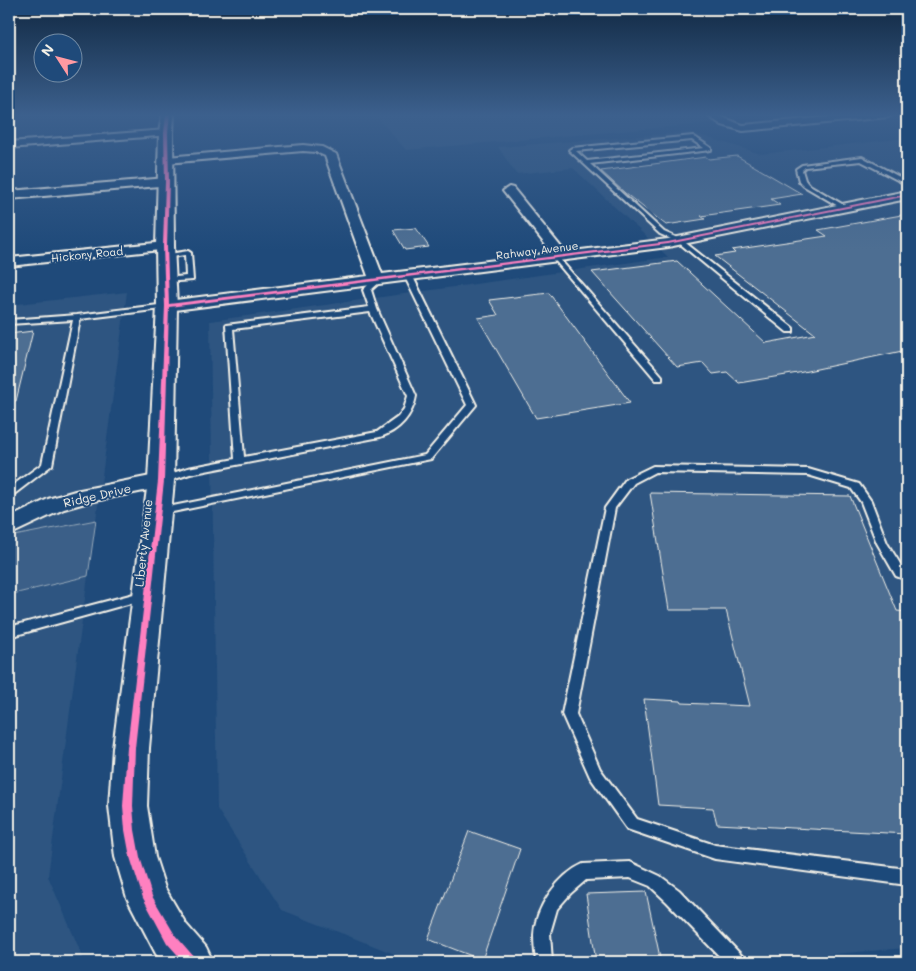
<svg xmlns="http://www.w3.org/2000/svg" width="916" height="971" font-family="Mali,sans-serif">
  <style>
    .built { fill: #2d5581 }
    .green { fill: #3a5f88; stroke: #97a8b8 }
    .building { fill: #4d6e92; stroke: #f4f1e8 }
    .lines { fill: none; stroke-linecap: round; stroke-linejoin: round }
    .service-casing { stroke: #f4f1e8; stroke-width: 4 }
    .minor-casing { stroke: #f4f1e8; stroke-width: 4 }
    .tertiary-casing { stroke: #f4f1e8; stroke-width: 4 }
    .service { fill: #1f4a7a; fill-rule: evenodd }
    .minor { fill: #1f4a7a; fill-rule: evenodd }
    .tertiary { fill: #1f4a7a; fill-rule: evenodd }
    .cycleway-casing { stroke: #1f4a7a; stroke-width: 3 }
    .cycleway { fill: #ff80c0; fill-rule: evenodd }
    .labels { text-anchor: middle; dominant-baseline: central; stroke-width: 4; stroke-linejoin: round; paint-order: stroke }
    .far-street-label { font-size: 11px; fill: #f4f1e8; stroke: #1f4a7a }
    .street-label { font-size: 12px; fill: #f4f1e8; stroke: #1f4a7a }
  </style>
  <rect width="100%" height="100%" fill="#1f4a7a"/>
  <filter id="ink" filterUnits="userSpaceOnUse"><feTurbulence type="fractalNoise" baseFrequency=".02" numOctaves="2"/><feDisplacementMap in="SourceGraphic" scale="10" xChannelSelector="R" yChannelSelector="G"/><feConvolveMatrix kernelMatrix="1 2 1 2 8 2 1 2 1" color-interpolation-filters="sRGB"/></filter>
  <g filter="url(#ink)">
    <!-- built -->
    <g class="built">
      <path d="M374,114H699L714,123L406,150Z"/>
      <path d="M690,132L761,154L907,138V948L733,962H415L282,910L217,809L210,321L668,257L573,168L516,174L498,147Z"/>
      <path d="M127,292L96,520L9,537V305Z"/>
      <path d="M88,576L48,876L85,962H9V595Z"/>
    </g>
    <!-- green -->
    <path class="green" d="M96,520L88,576L9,595V537Z"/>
    <!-- building -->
    <g class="building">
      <path d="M737,156L802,194L771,199L780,205L701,216L705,219L666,225L625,193L601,171L706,157L709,159Z"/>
      <path d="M907,214V350L798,373L739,383L727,372L713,374L703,363L677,367L592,272L677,261L766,343L815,334L715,256L735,253L732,250L827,236L818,230Z"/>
      <path d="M416,228L429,247L405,250L393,230Z"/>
      <path d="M549,293L630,403L536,418L478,318L498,315L489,300Z"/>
      <path d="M33,331L16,401L9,400V334Z"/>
      <path d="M650,493L850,496L897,611L907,612V834L717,824L713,808L658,805L644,699L681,701L682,703L750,706L726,610H669Z"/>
      <path d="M469,831L520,849L482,960L428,939Z"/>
      <path d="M646,892L661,962H596L586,894Z"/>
    </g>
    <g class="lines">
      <!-- service casing -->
      <g class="service-casing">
        <g id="service">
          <path d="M693,136L711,148V150L590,164L664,232L682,240L793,328V332H787L678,242L660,234L569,150L572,148ZM692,140L704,148L587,161L576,151Z"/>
          <path d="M862,157L907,181V185L861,161L805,167L802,170L805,180L808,184L847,207L848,208L845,210L804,186L799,181L796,169L802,165Z"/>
          <path d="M188,251L191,253L193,280L163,282V278H166L186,276L185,255L165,258L163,257V255Z"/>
          <path d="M553,256H557L662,376V380H656L553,258Z"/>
          <path d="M406,275L413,277L476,405L431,459L158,515L154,514L153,512L158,509L425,455L467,405L405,277Z"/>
          <path d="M374,279L381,281L371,290L377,309L416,396C413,415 399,431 380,437L190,474L166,482H158L157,480L158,478L188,468L235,459L226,325L369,307L363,290ZM370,312L408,396L404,409L398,417L377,432L244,457L233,329Z"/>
          <path d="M167,304H170V308L80,319L52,465L13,495L9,496V488L42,464L73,320L9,324V320L77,315Z"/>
          <path d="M653,466L808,469L859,484L871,501L887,543L904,570L907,572V580L896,576L877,543L861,502L851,488L808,475L655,472L634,483L615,508L576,714L600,769L637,819L715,845L907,869V885L715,859L627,829L590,777L562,714L605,508L626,479Z"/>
          <path d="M145,591L149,592L151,595L149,598L9,637V627Z"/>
          <path d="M630,862L660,876L679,890L742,956L744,962H725L667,902L650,886L630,878L586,880L571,893L557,909L550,933L552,962H536C535,953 534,944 534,935C535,908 558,875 583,864Z"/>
        </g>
      </g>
      <!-- minor casing -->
      <g class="minor-casing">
        <g id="minor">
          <path d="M705,114C719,113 730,121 743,125L860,114H893L888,117L743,131L722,125Z"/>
          <path d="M166,130L170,131L171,133L170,135L9,148V142Z"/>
          <path d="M303,145L322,147L336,154L382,274L552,253L503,191L509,187L513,188L565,252L668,239L907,191V199L668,247L167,311L161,309L159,306L161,303L167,301L368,276L325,156L316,152L303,151L167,163L161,160L167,157Z"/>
          <path d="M167,178L171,179L173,182L171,185L9,199V191Z"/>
          <path d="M165,242L170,243L172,246L170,249L9,266V258Z"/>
          <path d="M161,474L168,476L172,481L168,486L85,503L64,509L9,535V518L48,499L75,491Z"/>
        </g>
      </g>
      <!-- tertiary casing -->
      <g class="tertiary-casing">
        <path id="tertiary" d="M162,114H174L173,133L174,246L177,306L174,481L149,748L147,806L155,857L165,888L186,924L206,947L213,962H163L156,954L127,898L115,857L109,806L113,748L148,481L157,306L156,246L159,133Z"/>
      </g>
      <!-- service -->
      <use href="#service" class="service"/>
      <!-- minor -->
      <use href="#minor" class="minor"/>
      <!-- tertiary -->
      <use href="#tertiary" class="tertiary"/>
      <!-- cycleway casing -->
      <g class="cycleway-casing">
        <path id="cycleway" d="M166,114H170L168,133L169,182L167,246L169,304L668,242L907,194V196L668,244L169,307L164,481L135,748L133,806L135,830L140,857L152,896L175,935L195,958L196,962H184L167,943L143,898L130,857L125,830L123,806L127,748L158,481L165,306L163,246L165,182L164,133Z"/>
      </g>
      <!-- cycleway -->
      <use href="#cycleway" class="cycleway"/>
    </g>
  </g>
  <!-- sky -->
  <linearGradient id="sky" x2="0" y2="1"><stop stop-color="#112943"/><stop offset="0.46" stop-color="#3c608d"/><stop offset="1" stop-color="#3c608d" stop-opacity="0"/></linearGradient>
  <rect width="916" height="250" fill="url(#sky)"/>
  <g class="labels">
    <!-- far-street labels -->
    <g class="far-street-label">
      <text transform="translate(537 250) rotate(-7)">Rahway Avenue</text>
      <text transform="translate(87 254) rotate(-6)">Hickory Road</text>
    </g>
    <!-- street labels -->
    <g class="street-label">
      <text transform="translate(97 495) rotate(-13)">Ridge Drive</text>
      <text transform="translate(143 543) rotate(-84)">Liberty Avenue</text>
    </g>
  </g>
  <!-- margin -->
  <rect width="916" height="971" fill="none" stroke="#1f4a7a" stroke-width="30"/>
  <rect x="15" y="15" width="886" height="941" fill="none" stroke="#f4f1e8" stroke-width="2" filter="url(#ink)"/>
  <!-- north arrow -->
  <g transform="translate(58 58) rotate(306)"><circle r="24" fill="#1f4a7a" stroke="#748da6"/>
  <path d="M0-4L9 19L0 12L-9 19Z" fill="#ff9aa2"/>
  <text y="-8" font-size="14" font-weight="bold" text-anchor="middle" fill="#f4f1e8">N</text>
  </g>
</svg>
